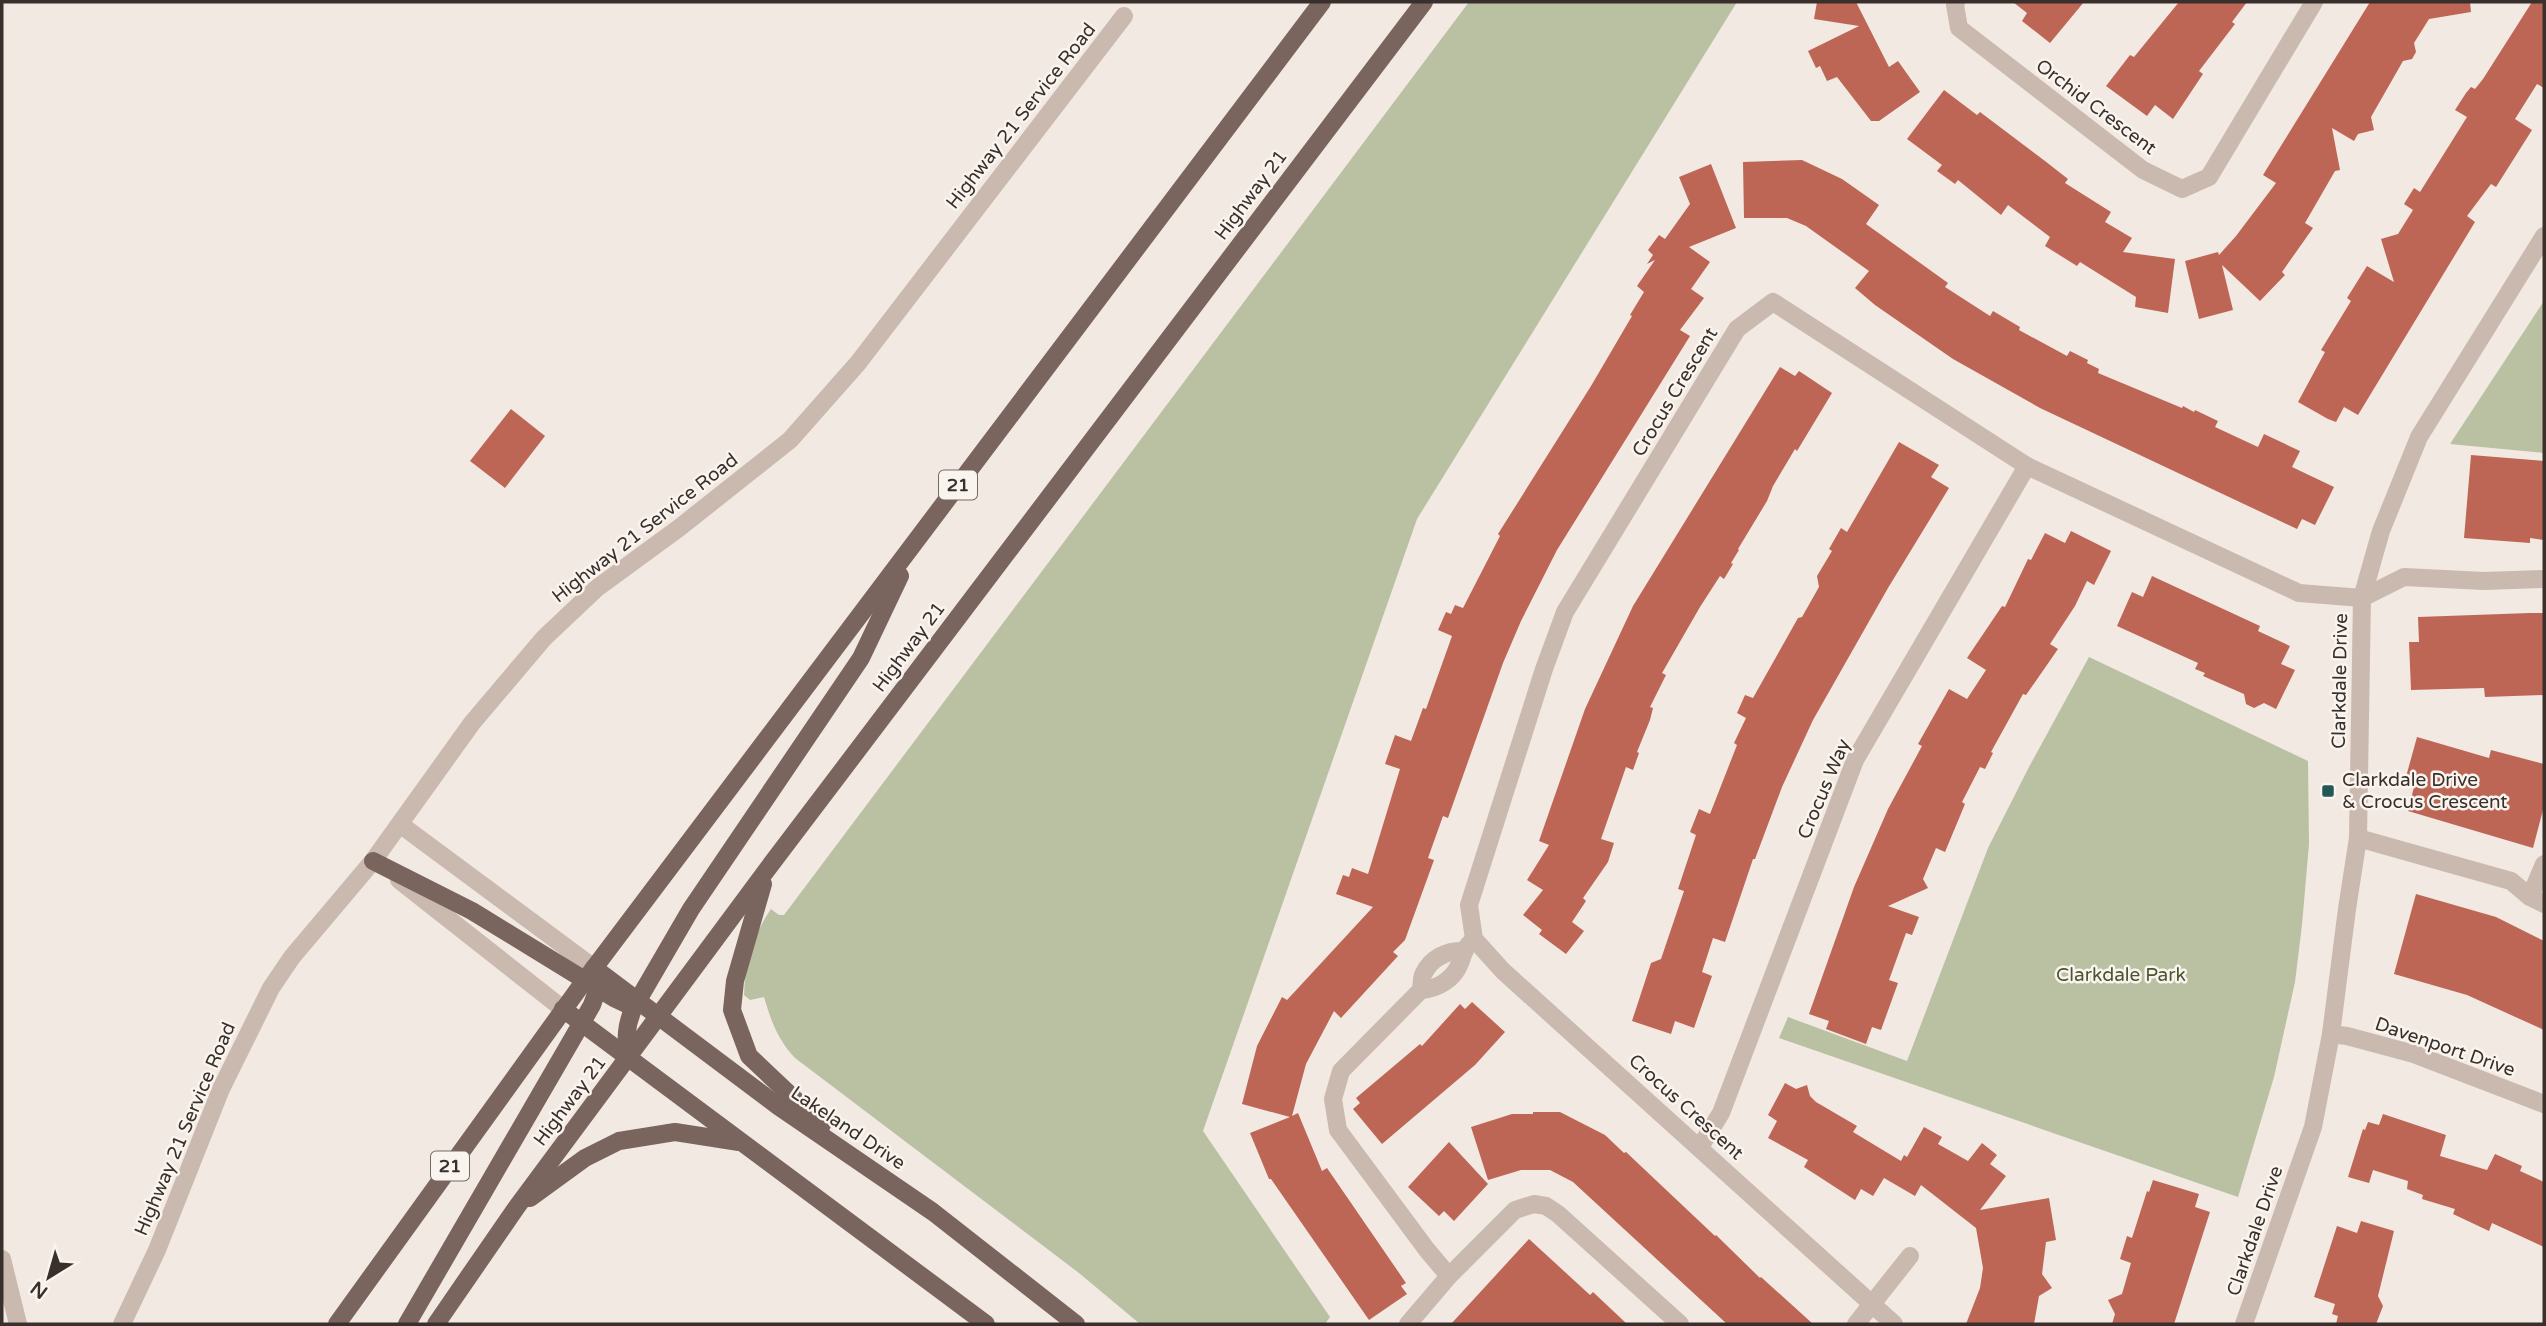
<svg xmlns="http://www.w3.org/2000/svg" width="2546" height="1326" font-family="'Varela Round',sans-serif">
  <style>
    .green { fill: #b9c1a2 }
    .building { fill: #bd6655 }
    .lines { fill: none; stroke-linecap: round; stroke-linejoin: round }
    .minor { stroke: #cab9ae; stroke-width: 18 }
    .major { stroke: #7a655e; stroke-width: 18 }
    .poi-dot { fill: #245857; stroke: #faf4ee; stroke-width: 2.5 }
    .labels { text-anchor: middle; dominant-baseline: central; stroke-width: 5; stroke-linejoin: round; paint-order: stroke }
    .shield { fill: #faf4ee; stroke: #736a66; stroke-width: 2 }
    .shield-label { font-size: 18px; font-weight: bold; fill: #392f2c }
    .street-label { font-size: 19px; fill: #392f2c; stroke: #faf4ee }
    .poi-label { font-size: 19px; fill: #392f2c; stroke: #faf4ee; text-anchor: start }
    .park-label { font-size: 19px; fill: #4b5631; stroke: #faf4ee }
  </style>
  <rect width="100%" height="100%" fill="#f2e9e2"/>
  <!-- green -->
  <g class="green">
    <path d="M1469,2H1737L1417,519L1203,1131L1330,1317L1325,1324H1140L1079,1273L795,1058C778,1040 771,1021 764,997L750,1000L744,995C745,963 753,935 771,909L779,915H784Z"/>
    <path d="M2544,301V453L2450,444Z"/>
    <path d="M2089,657L2308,761L2309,844L2302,925L2295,982L2274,1077L2238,1197L1779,1038L1788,1017L1907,1061L1988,848L2029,767Z"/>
  </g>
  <!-- building -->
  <g class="building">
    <path d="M1817,2H1856L1889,67L1898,61L1920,92L1879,121H1871L1837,77L1827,81L1820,66L1816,68L1808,51L1859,26L1814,19Z"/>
    <path d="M2013,2H2084L2050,43L2022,21L2027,13Z"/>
    <path d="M2179,2H2247L2232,22L2235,24L2199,71L2203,74L2173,119L2155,105L2147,116L2106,86L2130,55L2134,57Z"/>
    <path d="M2370,2H2470L2471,12L2429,19L2414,43L2416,52L2412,59L2403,61L2371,117L2374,130L2358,134L2354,141L2332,128L2340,170L2335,171L2305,223L2313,228L2282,272L2285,275L2260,301L2222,265L2233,310L2199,319L2185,261L2218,252L2219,255L2236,236L2276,183L2263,175Z"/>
    <path d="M2532,2H2544V88L2537,84L2515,119L2532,130L2496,187L2491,184L2467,216L2475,222L2358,415L2344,407L2336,422L2328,419L2298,402L2325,352L2321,350L2351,301L2347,298L2367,266L2394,282L2381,239L2398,234L2413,210L2404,204L2414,188L2420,192L2467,117L2455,110L2466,93L2471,87L2475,89L2483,79Z"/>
    <path d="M1944,90L1977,115L1980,112L2045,161L2068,179L2065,183L2111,212L2105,222L2132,238L2123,252L2175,259L2168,313L2135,307L2136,297L2080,262L2077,266L2045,246L2050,237L2008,205L2001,215L1958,180L1955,184L1937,171L1942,165L1907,139Z"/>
    <path d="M1802,160L1842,179L1879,205L1866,224L1948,283L1945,287L1990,316L1993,311L2020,327L2019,330L2067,356L2070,351L2088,360L2087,363L2099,369L2098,373L2182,408L2183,406L2194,412L2195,410L2218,421L2215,427L2258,447L2264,434L2300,451L2292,467L2334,487L2315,525L2302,519L2297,529L2040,408L1953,359L1875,305L1855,288L1869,271L1806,226L1787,218H1744L1743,162Z"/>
    <path d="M1711,164L1736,228L1689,247L1710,262L1691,289L1704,298L1680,330L1690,336L1557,550L1521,621L1503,663L1448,818L1443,816L1428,858L1434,860L1405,940L1393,952L1398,956L1341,1018L1334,1011L1306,1064L1292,1116L1298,1113L1322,1171L1327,1168L1406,1283L1401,1286L1407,1294L1369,1320L1271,1179H1269L1250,1133L1290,1117L1242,1104L1257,1046L1282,997L1287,1000L1373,907L1336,894L1343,875L1349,877L1352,868L1368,874L1400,769L1385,764L1395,735L1411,741L1423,708L1426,709L1452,636L1438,630L1446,612L1451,614L1455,605L1463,608L1500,536L1498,534L1591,386L1632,316L1630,315L1644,292L1637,286L1655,260L1647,264L1653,255L1648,250L1659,235L1665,239L1690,204L1679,177Z"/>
    <path d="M1780,367L1795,376L1799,371L1832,393L1797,451L1795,449L1773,486L1767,501L1738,549L1739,550L1731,563L1733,564L1724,579L1720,576L1700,607L1662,673L1666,675L1650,707L1653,708L1650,720L1637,752L1639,753L1633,770L1626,767L1601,839L1614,843L1608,862L1583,898L1586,901L1572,922L1584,931L1566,954L1539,934L1542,930L1523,915L1543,890L1527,880L1549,845L1539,841L1585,709L1633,606Z"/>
    <path d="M511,409L545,436L505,488L470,461Z"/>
    <path d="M1899,442L1939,465L1931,477L1949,488L1888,588L1813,720L1782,787L1755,859H1753L1725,942L1713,938L1702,972L1712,976L1694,1028L1675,1021L1671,1034L1632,1021L1651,963L1661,959L1684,891L1678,889L1696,835L1690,832L1699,809L1710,814L1737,745L1734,743L1746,718L1737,713L1745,695L1753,698L1798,618L1802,617L1819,587L1817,576L1832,551L1829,549L1841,528L1847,532Z"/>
    <path d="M2471,455L2544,461V540L2530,538V543L2464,538Z"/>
    <path d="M2071,531L2111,551L2094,585L2087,581L2075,606L2050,644L2058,649L2026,695L2023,694L1991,752L1993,753L1985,769L1980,767L1962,802L1965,804L1945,852L1936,848L1923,879L1928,888L1888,906L1919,917L1912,935L1906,933L1889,980L1898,983L1881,1030L1872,1027L1866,1044L1826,1029L1829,1021L1809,1014L1854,887L1888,809L1922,746L1918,744L1949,689L1967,699L1986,670L1967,658L2002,606L2005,607L2028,559L2031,560L2045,533L2065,543Z"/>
    <path d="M2152,576L2260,626L2258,631L2290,646L2281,664L2295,670L2276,709L2264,703L2254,708L2246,704L2244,694L2203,676L2205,673L2195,669L2198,663L2117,626L2132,592L2143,597Z"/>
    <path d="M2530,613H2544V695L2485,697L2484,688L2411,690L2409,642H2419L2418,617Z"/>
    <path d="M2417,737L2489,758L2491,750L2544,764V806L2533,848L2408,811L2414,787L2404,784Z"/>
    <path d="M2416,894L2496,917L2544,941V1030L2467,995L2394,974Z"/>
    <path d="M1472,1002L1505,1032L1475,1065L1382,1144L1353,1109L1360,1103L1356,1098L1420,1044L1422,1046L1460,1004L1465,1009Z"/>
    <path d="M1785,1083L1796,1089L1807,1085L1810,1096L1816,1102L1857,1126L1853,1132L1901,1161L1904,1155L1907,1157L1924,1127L1942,1137L1938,1144L1968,1161L1982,1143L1997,1155L1990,1164L2006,1176L1980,1210L2049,1198L2056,1240L2046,1242L2042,1274L2052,1288L2039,1296L2034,1324H1966L1980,1288L1983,1268L1976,1228L1921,1185L1915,1196L1884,1178L1873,1196L1861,1189L1855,1200L1804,1167L1808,1160L1768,1138L1777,1121L1768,1115Z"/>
    <path d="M1533,1112H1560L1605,1135L1624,1153L1626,1152L1715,1236L1716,1235L1760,1278L1761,1277L1813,1324H1727L1573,1182L1550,1170H1521L1488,1180L1471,1127L1512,1114H1533Z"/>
    <path d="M2383,1114L2446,1135L2440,1156L2487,1170L2495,1154L2522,1166L2520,1171L2544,1182V1247L2492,1223L2489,1231L2453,1214L2455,1209L2422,1199L2423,1195L2407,1189L2408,1181L2373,1170L2369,1183L2348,1177L2363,1129L2365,1130L2368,1122L2379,1125Z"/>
    <path d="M1449,1142L1488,1184L1454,1221L1444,1211L1439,1216L1408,1187Z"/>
    <path d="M2153,1180L2199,1194L2195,1207L2210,1212L2174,1324H2112L2115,1314L2108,1300L2122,1294L2131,1263L2120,1259L2127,1236L2132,1238L2147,1191L2149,1192Z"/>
    <path d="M2361,1221L2394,1231L2378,1296L2383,1306L2376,1324H2336L2338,1316L2332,1314L2335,1304L2314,1297L2337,1226L2357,1233Z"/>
    <path d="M1529,1239L1590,1295L1593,1292L1627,1324H1451Z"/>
  </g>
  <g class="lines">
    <!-- minor -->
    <g class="minor">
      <path d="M1956,2L1955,5L1959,28L2143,170L2182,189L2209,177L2314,2"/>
      <path d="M401,825L594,968"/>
      <path d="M2358,838L2511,881L2530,897L2544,904"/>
      <path d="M399,880L563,1009"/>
      <path d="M2530,897L2544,864"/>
      <path d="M1421,990C1438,989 1454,979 1460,963C1464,954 1463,950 1470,943"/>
      <path d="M2331,1034L2347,1036L2414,1054L2544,1104"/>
      <path d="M1700,1147L1721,1113L1855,760L2027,466"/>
      <path d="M2,1259L18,1324"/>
      <path d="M1449,1276L1427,1250L1338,1130L1333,1099L1341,1071L1421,990C1422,985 1421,977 1424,973C1431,958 1448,950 1463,951"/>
      <path d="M122,1324L157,1250L221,1089L271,988L292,957L373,861L472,723L544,638L597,588L679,528L790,440L858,363L1124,16"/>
      <path d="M1408,1324L1449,1276L1515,1210L1534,1204L1546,1206L1558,1214L1680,1324"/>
      <path d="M1856,1324L1910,1256"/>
      <path d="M1894,1324L1503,971L1474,939L1469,905L1544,669L1565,612L1737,329L1773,302L2027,466L2299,593L2362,598L2404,577L2484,581L2544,579"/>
      <path d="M2244,1324L2313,1127L2331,1034L2347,909L2358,838L2362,598L2373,559L2381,531L2419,437L2544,236"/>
    </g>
    <!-- major -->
    <g class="major">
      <path d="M373,861L472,911L614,998L633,1007"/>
      <path d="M763,884L735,981L732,1010L749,1056L822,1125"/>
      <path d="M594,968L778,1106L933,1212L1076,1324"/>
      <path d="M563,1009L986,1324"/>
      <path d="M629,1058C625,1038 626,1025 634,1007L691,909L861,658L900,576"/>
      <path d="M530,1198L585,1158L619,1141L675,1132L739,1142"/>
      <path d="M337,1324L585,980L1322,2"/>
      <path d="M407,1324L592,1005L598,988L594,968"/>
      <path d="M436,1324L516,1208L766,871L1424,2"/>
    </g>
  </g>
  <!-- markers -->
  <rect class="poi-dot" x="2321" y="784" width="14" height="14" rx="3.5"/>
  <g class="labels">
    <!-- shield labels -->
    <g class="shield">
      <rect x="939" y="470.5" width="38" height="29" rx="5"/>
      <rect x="431" y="1151.5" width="38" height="29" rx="5"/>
    </g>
    <g class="shield-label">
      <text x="958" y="485">21</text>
      <text x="450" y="1166">21</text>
    </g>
    <!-- street labels -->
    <g class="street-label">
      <text transform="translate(2096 107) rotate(37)">Orchid Crescent</text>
      <text transform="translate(1021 116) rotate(-52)">Highway 21 Service Road</text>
      <text transform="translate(1251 195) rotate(-53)">Highway 21</text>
      <text transform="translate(1675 392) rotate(-59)">Crocus Crescent</text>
      <text transform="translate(645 528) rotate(-38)">Highway 21 Service Road</text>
      <text transform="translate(909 647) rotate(-53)">Highway 21</text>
      <text transform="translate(2340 681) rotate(-89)">Clarkdale Drive</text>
      <text transform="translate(1824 789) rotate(-67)">Crocus Way</text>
      <text transform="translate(2445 1047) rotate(19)">Davenport Drive</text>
      <text transform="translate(570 1101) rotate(-53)">Highway 21</text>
      <text transform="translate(1686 1107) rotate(42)">Crocus Crescent</text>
      <text transform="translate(848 1128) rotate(34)">Lakeland Drive</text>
      <text transform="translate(185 1129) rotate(-67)">Highway 21 Service Road</text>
      <text transform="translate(2255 1231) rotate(-71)">Clarkdale Drive</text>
    </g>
    <!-- poi labels -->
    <g class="poi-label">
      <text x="2342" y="780">Clarkdale Drive<tspan x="2342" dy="22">&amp; Crocus Crescent</tspan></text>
    </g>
    <!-- park labels -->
    <g class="park-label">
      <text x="2121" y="975">Clarkdale Park</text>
    </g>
  </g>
  <!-- border -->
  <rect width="2546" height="1326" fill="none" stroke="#392f2c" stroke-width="7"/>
  <!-- north arrow -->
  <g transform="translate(49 1277) rotate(217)" stroke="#faf4ee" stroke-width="5" paint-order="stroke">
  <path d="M0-5L12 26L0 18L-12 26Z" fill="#392f2c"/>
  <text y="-10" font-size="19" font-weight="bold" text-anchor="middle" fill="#392f2c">N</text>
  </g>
</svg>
